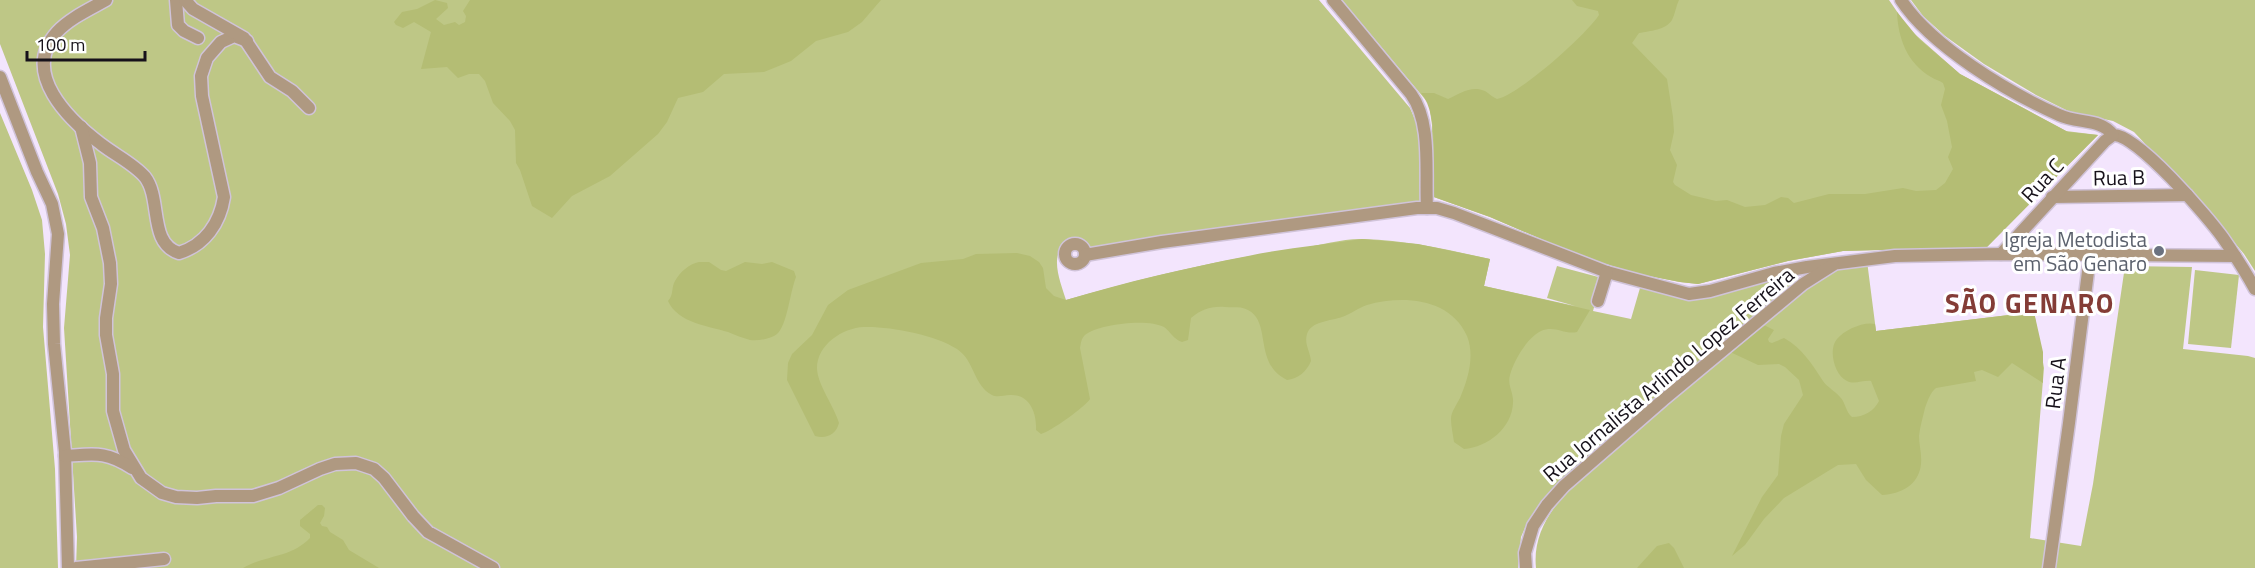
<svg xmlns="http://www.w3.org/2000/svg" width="2255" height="568" font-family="'Titillium Web',sans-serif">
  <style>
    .green { fill: #bec786 }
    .forest { fill: #b4bd74 }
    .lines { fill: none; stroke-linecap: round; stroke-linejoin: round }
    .minor-casing { stroke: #d0c3d9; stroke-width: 15 }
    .minor { stroke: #af9981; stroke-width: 12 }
    .worship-dot { fill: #6b7280; stroke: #fff; stroke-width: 2 }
    .labels { text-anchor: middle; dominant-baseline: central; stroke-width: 6; stroke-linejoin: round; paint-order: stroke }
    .street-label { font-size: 21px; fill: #16111a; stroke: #fff }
    .worship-label { font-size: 21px; fill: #5b616d; stroke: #fff; text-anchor: end }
    .district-label { font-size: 27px; font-weight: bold; letter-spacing: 1.5px; fill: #843c36; stroke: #fff }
  </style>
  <rect width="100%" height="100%" fill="#f3e5fd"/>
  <!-- green -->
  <g class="green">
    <path d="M0,0H1319L1410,108L1419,129L1420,203L1283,219L1089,249C1084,244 1078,240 1071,242C1046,250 1061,283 1066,300C1143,278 1221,259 1301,248C1322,245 1344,238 1364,239C1407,240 1449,250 1490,259L1484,286L1575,306L1547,298L1557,266L1602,278L1593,311L1631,319L1640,288L1676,296L1789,275L1796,284L1607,439L1554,489L1528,521L1521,537L1518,568H76L77,537L64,328L70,255L66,224L58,194L0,44Z"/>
    <path d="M1342,0H1889L1909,29L1960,74L2066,131L2098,135L1987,247L1843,251L1788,261L1698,284L1680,282L1639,274L1583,257L1490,217L1431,196L1432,125L1429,104Z"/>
    <path d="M1911,0H2255V271L2244,254L2209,212L2134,132L2113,121L2070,112L2036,95L1984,64L1945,36L1923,16Z"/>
    <path d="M0,113L32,190L42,220L45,254L43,327L55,469L58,568H0Z"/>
    <path d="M1867,261L1876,331L2034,312L2044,368L2030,538L2081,546L2093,484L2125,266L2192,267L2183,349L2248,356L2255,358V568H1536C1531,520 1571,487 1603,457L1816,279L1837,268Z"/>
    <path d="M2195,270L2239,275L2231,348L2188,344Z"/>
  </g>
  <!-- forest -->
  <g class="forest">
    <path d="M435,0L447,3L448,8L436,19L444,25L455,22L459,25L465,22L466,16L463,11L470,0H881L862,22L848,32L816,41L791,61L764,72L724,74L703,92L678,98L667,122L658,134L610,176L572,196L552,218L532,206L520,170L516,163L515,130L510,121L493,103L485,81L479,74H469L458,78L447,67L421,69L431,32L414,22L403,28L396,25L394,22L402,12L417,9Z"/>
    <path d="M1572,0H1679C1676,6 1675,14 1672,20C1666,30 1650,31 1639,33L1632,43L1667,79L1673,117L1674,132L1670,150L1677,165L1673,182L1675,185L1691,195L1716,201L1727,200L1745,207L1765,205L1781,197L1788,198L1794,203L1829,194H1865L1903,188L1916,191L1936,190L1945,183L1953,169L1948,157L1952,147L1947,121L1941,105L1945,89L1943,83C1939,80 1935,80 1931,77C1907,63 1898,38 1897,12L1919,39L1960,74L2068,132L2098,135L1987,247L1843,251L1788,261L1698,284L1680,282L1639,274L1583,257L1490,217L1431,196C1432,168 1440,115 1421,93H1434L1448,99C1460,93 1472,85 1485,91C1490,94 1492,97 1497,99C1519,95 1586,35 1599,15L1598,11L1577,6Z"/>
    <path d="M1362,239L1418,244L1490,259L1484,286L1590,310L1577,332C1564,335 1555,325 1541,331C1527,338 1514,360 1510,375C1507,385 1514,393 1513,403C1512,428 1488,447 1464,449L1454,442C1453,435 1451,426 1451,419C1451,412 1457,404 1460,398C1468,379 1475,356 1467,336C1450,298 1403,295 1367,305C1358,308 1351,314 1342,317C1331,321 1311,321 1307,334C1304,344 1310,351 1311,361C1307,371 1298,379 1287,380C1253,364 1272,322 1248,310C1241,306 1233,308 1225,307C1211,306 1202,309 1191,318L1188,340L1182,342C1173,339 1171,332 1164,327C1148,318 1098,324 1085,335C1081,339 1081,343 1080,348L1090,399C1085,407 1050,432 1041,434L1036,430C1037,414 1030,394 1010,395C1003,395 998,398 992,395C973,385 975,361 957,349C936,335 889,326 864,327C842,328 817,345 817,368C817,384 834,406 839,423C836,435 826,439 815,436L787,380L788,363L792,354L812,335L828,305L848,290L921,263L963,259L976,254L1017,253L1030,256L1039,262L1043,268L1046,288L1054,296L1066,300C1126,282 1186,268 1248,256C1286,248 1324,245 1362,239Z"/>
    <path d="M699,262H709L721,270L726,271L745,262L762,264L772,262L794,271L796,277C790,292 787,326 777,334C771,339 758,341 750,340C743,338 735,335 728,332C708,326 678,323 668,301C674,294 671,288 675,281C680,272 689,264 699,262Z"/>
    <path d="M2034,312L2043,352V383L2012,363L1998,377L1982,370L1974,372L1976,381L1936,388C1930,393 1928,400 1925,408C1923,417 1920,426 1919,436C1919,445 1922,454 1921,464C1919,485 1901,494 1882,495L1866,480L1856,464L1838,465L1784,498L1764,519L1745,545L1732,556L1762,497L1778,475L1781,436L1784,424L1803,395L1799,380L1785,367L1779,364L1758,365L1728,351L1762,324L1774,330L1768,339L1769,342L1772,343L1784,338C1802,348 1812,364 1823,381C1827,387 1835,391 1840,397C1846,403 1845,411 1852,417C1864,417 1874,411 1879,401L1871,381C1863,380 1854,385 1847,381C1834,375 1828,349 1837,339C1844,330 1864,321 1875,324L1876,331Z"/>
    <path d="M318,505H322L325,508L324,516L320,523L322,526L327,527L330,532L343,540L349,550L379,568H243C265,555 291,558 310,538V534L300,526V520Z"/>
    <path d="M1669,543L1674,548L1684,568H1637L1657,546Z"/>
  </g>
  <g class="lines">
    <!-- minor casing -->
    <g class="minor-casing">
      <g id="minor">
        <path d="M106,0C90,9 70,18 57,32C20,73 69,120 101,144C115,155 134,164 145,177C162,199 148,243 179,253C205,245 220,223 224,197L202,96L201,76L207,58L221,42L234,36L247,41"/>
        <path d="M176,0L178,25L184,31L198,38"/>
        <path d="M185,0L193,9L244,38L270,77L292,91L309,108"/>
        <path d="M1333,0L1411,94C1432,123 1425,172 1427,208"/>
        <path d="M1901,0C1931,46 2009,93 2059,115C2078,124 2101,118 2113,135C2135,132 2209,218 2223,238C2234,254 2245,271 2255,289"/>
        <path d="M0,77L37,172L52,204L58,234L53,304L54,344L65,452L68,568"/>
        <path d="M81,127L90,163L91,197L103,228L110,263L111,284L106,318V335L113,374V411L124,450L141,478L162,493L176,497L197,498L216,496H253L279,488L320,469L335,464L356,463L374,469L384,478L413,516L428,532L493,568"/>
        <path d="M2052,197L2187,195"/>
        <circle cx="1075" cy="254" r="10"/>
        <path d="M2001,254L2105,141L2113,135"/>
        <path d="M1085,255L1162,242L1417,208H1437L1454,213L1607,272L1689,294L1710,291L1774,273L1807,267L1895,256L2001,254L2235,256"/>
        <path d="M1598,301L1607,272"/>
        <path d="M65,456C95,454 106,451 132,468"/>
        <path d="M76,568L164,559"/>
        <path d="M1526,568L1525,553L1533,526L1547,505L1564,486L1663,400L1803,284L1833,265"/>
        <path d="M2049,568L2069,423L2090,256"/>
      </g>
    </g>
    <!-- minor -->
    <use href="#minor" class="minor"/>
  </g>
  <!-- markers -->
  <circle class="worship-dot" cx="2159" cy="251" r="6"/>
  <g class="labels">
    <!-- street labels -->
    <g class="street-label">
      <text transform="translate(2119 177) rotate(-1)">Rua B</text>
      <text transform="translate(2042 180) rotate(-47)">Rua C</text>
      <text transform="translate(1668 374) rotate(-40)">Rua Jornalista Arlindo Lopez Ferreira</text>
      <text transform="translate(2055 383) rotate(-83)">Rua A</text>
    </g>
    <!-- worship labels -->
    <g class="worship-label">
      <text x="2147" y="239">Igreja Metodista<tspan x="2147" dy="24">em São Genaro</tspan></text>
    </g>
    <!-- district labels -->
    <g class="district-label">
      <text x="2030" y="302">SÃO GENARO</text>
    </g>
  </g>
  <!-- scale -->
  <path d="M27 51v9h118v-9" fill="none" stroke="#16111a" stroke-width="3"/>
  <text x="36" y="51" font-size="18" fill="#16111a" stroke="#ffffff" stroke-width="4.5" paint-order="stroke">100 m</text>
</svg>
